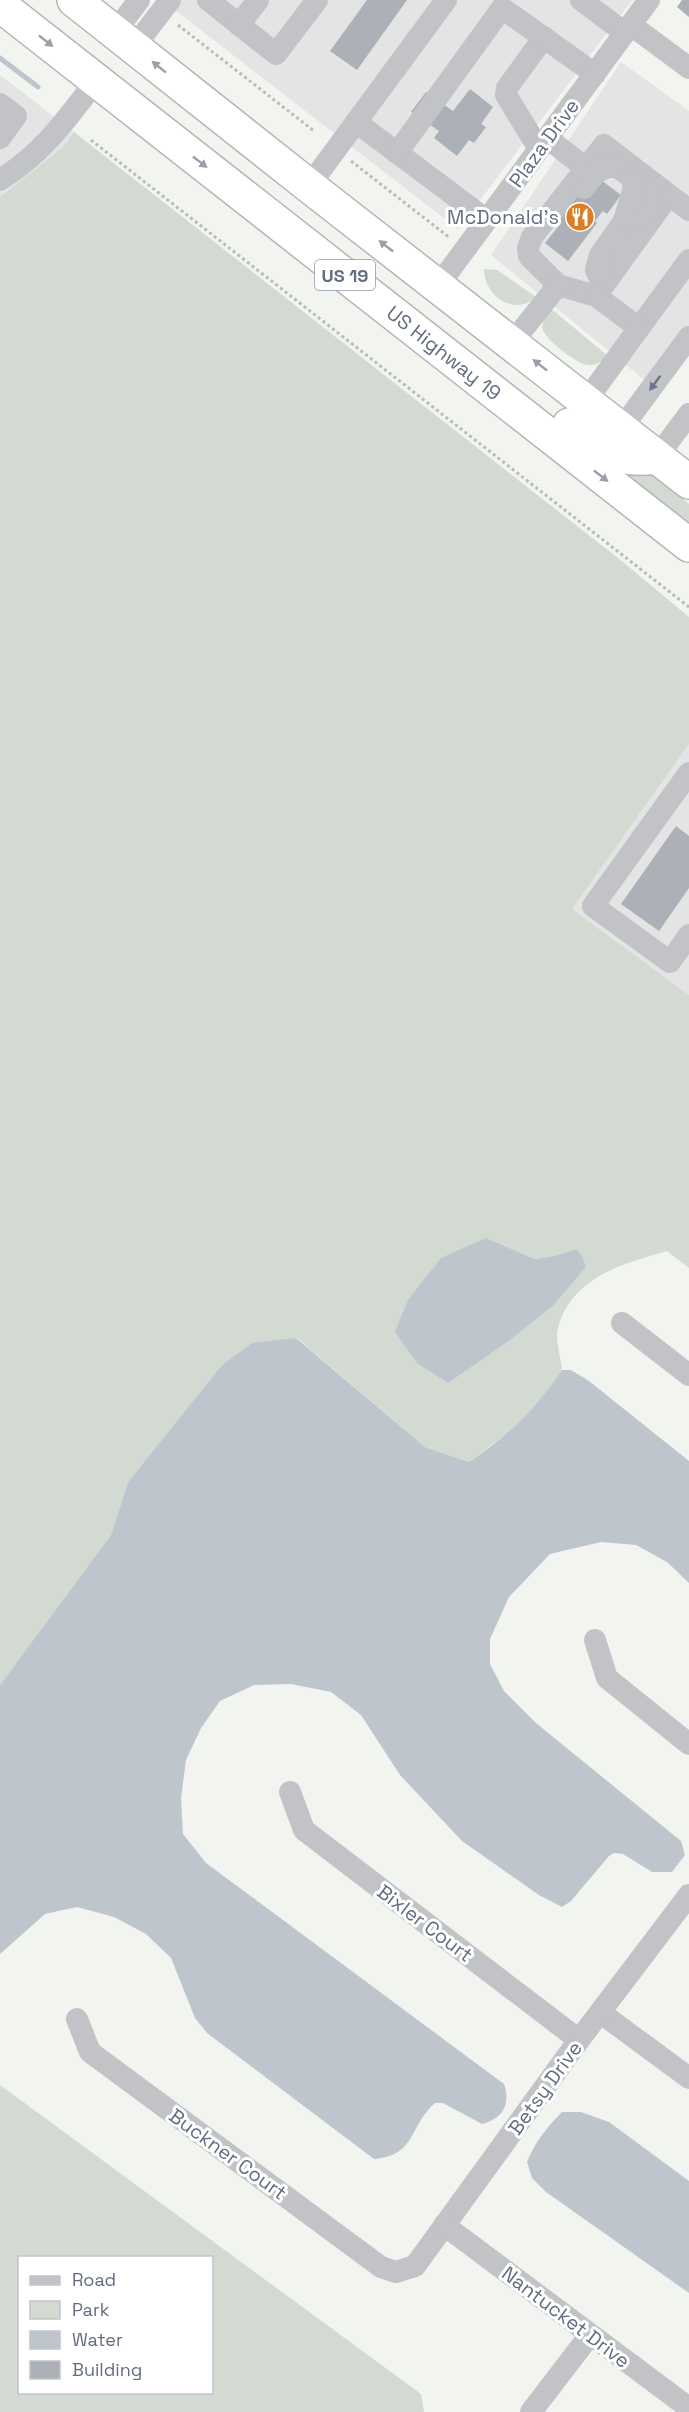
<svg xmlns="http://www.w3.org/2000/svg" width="689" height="2412" font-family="'Space Grotesk',sans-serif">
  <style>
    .built { fill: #e3e4e3 }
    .green { fill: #d2dad1; fill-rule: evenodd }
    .water { fill: #bfc5cd }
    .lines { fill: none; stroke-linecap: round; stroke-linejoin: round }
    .stream { stroke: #bfc5cd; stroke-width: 5 }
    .building { fill: #acb0b7 }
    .highway-casing { stroke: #b3b5b9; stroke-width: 36 }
    .path { stroke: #babbbe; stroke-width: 3; stroke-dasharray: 3 3; stroke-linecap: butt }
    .minor { stroke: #c1c3c7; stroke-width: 22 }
    .highway { stroke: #fff; stroke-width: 33 }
    .oneway { fill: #9a9fac }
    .oneway2 { fill: #6c7587 }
    .labels { text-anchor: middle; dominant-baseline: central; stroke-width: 6; stroke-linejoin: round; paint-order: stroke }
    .shield { fill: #fff; stroke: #9298a6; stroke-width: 1.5 }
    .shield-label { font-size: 18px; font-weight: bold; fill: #636c80 }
    .street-label { font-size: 20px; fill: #636c80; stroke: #fff }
    .poi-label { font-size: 20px; fill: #636c80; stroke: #fff; text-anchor: end }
  </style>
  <rect width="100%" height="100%" fill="#f2f4ef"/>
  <!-- built -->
  <g class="built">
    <path d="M162,0H632L458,229Z"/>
    <path d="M621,62L689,111V326L648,383L491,255Z"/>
    <path d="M0,75L74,132L64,146L0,197Z"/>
    <path d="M689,744V995L572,909Z"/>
  </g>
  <!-- green -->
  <g class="green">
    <path d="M74,132L623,562L689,617V744L572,909L689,995V1268L667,1251C622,1264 572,1277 558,1328C555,1340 561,1358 562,1370L541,1400L514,1428L469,1462L425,1447L297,1338L221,1366L128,1482L111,1535L0,1685V197L64,146ZM486,1238L535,1259L554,1256L576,1249L586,1267L554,1305L510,1340L448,1382Z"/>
    <path d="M484,269L497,270L536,297C514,317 484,296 484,269Z"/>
    <path d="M549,307L608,356C602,361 596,366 587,365C576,363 546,340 543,330C541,322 546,314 549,307Z"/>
    <path d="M612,464L645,469L689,504V527Z"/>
    <path d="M0,2085L421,2394L424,2412H0ZM20,2258H212V2392H20Z"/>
  </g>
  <!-- water -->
  <g class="water">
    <path d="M486,1238L535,1259L554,1256L576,1249L582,1256L586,1267L554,1305L510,1340L448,1383L417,1363L395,1332L408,1300L441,1258Z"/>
    <path d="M296,1338L425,1447L469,1462C510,1434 534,1411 562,1370H571L589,1381L689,1461V1583L667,1562L636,1545L601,1542L550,1554L509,1597L490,1639V1664L504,1691L536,1723L681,1841L685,1855L672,1872H652L623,1854L614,1853L609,1856L571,1901L562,1907L539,1895L462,1841L400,1775L361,1715L331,1692L291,1684L254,1685L220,1701L201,1728L186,1760L181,1798L183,1834L206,1863L504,2084C511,2104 503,2119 482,2124L443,2103H435C408,2127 417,2155 374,2159L207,2033L195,2018L171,1958L146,1934L114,1917L77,1907L45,1914L0,1954V1685L111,1535L128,1482L221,1366L252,1343Z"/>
    <path d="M562,2112H581L609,2122L689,2181V2293L546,2192L532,2178L527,2162C535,2142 547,2127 562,2112Z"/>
  </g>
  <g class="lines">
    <!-- stream -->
    <path class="stream" d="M0,58L38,87"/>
  </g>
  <!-- building -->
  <g class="building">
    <path d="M367,0H407L357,70L330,51Z"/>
    <path d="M682,0H689V17L677,7Z"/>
    <path d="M470,89L493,107L481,124L486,127L474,143L469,140L457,156L434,138L439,131L411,112L426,92L453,111Z"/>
    <path d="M597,177L621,195L607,214L603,211L595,221L597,223L568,261L545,243L561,223L559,221L584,187Z"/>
    <path d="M676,826L689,836V888L659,931L621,904Z"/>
  </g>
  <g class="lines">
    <!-- highway casing -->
    <g class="highway-casing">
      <g id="highway">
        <path d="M74,0L309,186L689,482"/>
        <path id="s1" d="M0,5L689,545"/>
        <path d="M569,425C600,450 616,463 657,457"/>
      </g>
    </g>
    <!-- path -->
    <g class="path">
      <path d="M178,25L314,131"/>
      <path d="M91,140L689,607"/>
      <path d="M351,161L450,238"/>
    </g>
    <!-- minor -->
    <g class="minor">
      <path d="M208,0L276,54L317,0"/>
      <path d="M581,0L625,33"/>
      <path d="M239,25L258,0"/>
      <path d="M631,25L689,68"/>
      <path d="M115,32L139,0"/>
      <path d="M134,47L170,0"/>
      <path d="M0,104L16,116L0,138"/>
      <path d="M356,122L487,220"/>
      <path d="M547,138L586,168"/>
      <path d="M604,145L669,195L596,296L558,285L529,256L528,248L532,237Z"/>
      <path d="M539,149L506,95L507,88L544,37"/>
      <path d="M397,153L502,8L595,74"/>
      <path d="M0,180C44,152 65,121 96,81"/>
      <path d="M309,186L446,0"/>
      <path d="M584,188C593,176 600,165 617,167C635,181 661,188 644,215L624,221L600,255L596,270L603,285"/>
      <path d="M669,195L689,210"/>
      <path d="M624,221L634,188L632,178"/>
      <path d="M438,286L649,0"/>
      <path d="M596,296L639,328L689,260"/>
      <path d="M512,343L558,285"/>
      <path d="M586,401L639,328"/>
      <path d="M621,429L689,337"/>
      <path d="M657,457L689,414"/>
      <path d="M689,773L593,906L670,962L689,935"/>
      <path d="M622,1323L689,1375"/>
      <path d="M595,1640L607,1678L689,1744"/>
      <path d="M290,1792L304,1830L579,2040"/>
      <path d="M601,2013L689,2078"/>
      <path d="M77,2019L90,2052L381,2267L396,2272L415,2266L579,2040L689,1895"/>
      <path d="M444,2225L689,2408"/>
      <path d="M531,2412L590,2335"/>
    </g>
    <!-- highway -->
    <use href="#highway" class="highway"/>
  </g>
  <!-- one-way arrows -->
  <defs><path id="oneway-solid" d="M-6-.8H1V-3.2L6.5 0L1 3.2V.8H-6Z" transform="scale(1.5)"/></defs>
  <g class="oneway">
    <use href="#oneway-solid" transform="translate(46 41) rotate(38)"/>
    <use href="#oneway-solid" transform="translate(159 67) rotate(-141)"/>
    <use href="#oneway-solid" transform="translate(200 162) rotate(38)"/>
    <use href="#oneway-solid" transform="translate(386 246) rotate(-142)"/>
    <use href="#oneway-solid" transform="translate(540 365) rotate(-142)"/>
    <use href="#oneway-solid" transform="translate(601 476) rotate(38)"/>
  </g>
  <use class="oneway2" href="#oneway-solid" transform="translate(655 383) rotate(126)"/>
  <!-- icons -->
  <defs>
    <g id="restaurant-disc" transform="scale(1.5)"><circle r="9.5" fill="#dd7e26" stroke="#fff"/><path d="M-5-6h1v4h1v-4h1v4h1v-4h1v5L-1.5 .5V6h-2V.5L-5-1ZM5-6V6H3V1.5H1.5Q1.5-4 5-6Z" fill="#fff"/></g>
  </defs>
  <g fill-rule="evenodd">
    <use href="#restaurant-disc" x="580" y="217"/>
  </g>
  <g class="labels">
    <!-- shield labels -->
    <rect class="shield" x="315" y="260" width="60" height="30" rx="4.5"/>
    <g class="shield-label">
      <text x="345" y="275">US 19</text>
    </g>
    <!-- street labels -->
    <g class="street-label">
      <text transform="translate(544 143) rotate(-54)">Plaza Drive</text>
      <text stroke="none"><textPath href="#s1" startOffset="564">US Highway 19</textPath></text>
      <text transform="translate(425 1923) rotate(37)">Bixler Court</text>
      <text transform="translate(545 2088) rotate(-54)">Betsy Drive</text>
      <text transform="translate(228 2154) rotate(36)">Buckner Court</text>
      <text transform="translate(566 2317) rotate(37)">Nantucket Drive</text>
    </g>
    <!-- poi labels -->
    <g class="poi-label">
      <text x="559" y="217">McDonald's</text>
    </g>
  </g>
  <!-- legend -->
  <rect x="18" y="2256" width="195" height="138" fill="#ffffff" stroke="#c1c4cc" stroke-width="1.5"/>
  <rect x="30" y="2276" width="30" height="9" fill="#c1c3c7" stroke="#c1c4cc" stroke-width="1.5"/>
  <text x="72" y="2286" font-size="18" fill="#636c80">Road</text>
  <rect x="30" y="2301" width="30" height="18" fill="#d2dad1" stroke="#c1c4cc" stroke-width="1.5"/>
  <text x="72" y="2316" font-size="18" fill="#636c80">Park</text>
  <rect x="30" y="2331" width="30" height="18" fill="#bfc5cd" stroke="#c1c4cc" stroke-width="1.5"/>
  <text x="72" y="2346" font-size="18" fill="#636c80">Water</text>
  <rect x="30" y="2361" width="30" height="18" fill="#acb0b7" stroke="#c1c4cc" stroke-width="1.5"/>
  <text x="72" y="2376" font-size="18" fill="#636c80">Building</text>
</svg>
